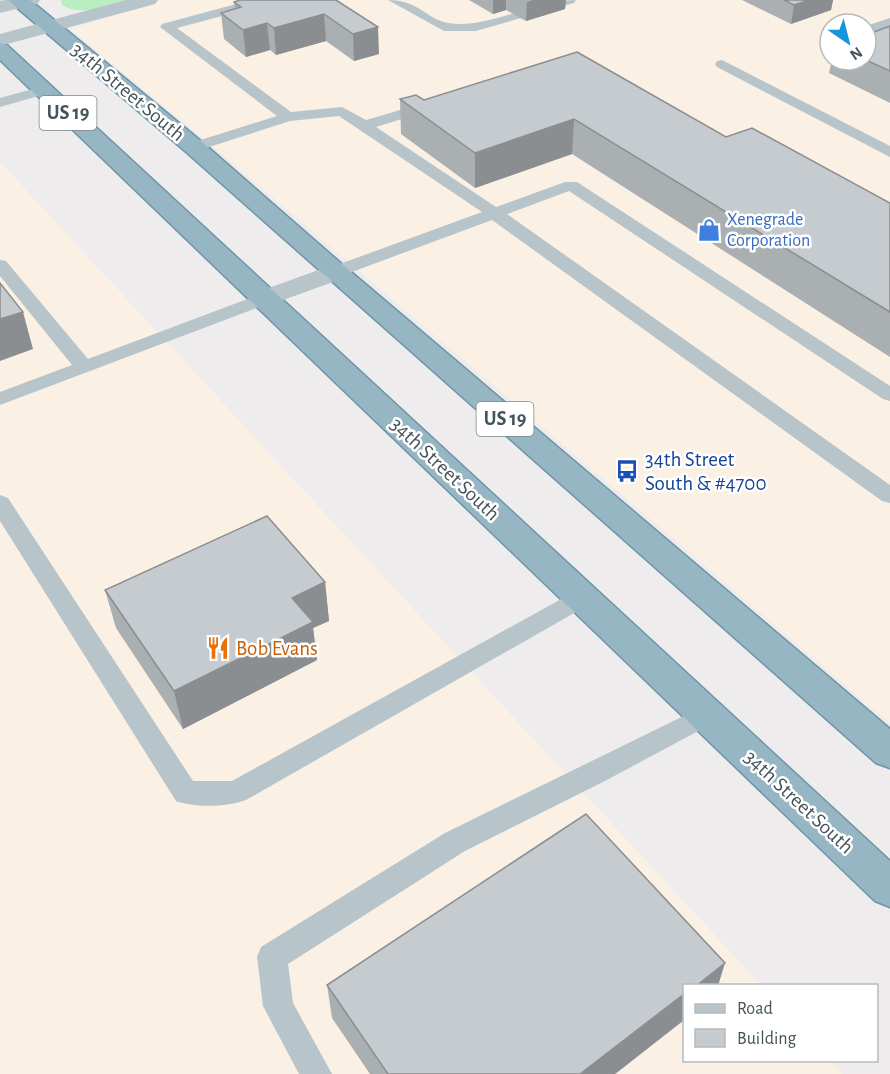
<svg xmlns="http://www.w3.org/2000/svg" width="890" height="1074" font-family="'Alegreya Sans',sans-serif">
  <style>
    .commercial { fill: #fbf0e4; fill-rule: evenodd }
    .green { fill: #b9eec3 }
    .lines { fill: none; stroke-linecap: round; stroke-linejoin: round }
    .trunk-casing { stroke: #6e95a8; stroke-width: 3 }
    .service { fill: #b7c4ca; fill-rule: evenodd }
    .minor { fill: #b7c4ca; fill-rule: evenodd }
    .tertiary { fill: #b7c4ca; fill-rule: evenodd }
    .trunk { fill: #97b6c4; fill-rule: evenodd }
    .wall { fill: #aaafb2 }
    .shaded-wall { fill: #8b8e91 }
    .building { fill: #c6cbcf; stroke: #8b8e91; stroke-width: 1.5 }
    .labels { text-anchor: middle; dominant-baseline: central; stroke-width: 5; stroke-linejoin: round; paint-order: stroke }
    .far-shop-label { font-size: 18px; fill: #366cbe; stroke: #fff; text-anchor: start }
    .shield { fill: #fff; stroke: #7d878c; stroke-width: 1.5 }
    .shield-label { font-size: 20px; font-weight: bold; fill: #45545a }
    .street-label { font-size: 21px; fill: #45545a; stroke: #fff }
    .transit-label { font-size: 21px; fill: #164399; stroke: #fff; text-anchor: start }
    .food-label { font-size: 21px; fill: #c56008; stroke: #fff; text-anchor: start }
  </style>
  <rect width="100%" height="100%" fill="#efeced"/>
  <!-- commercial -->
  <g class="commercial">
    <path d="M165,0H890V723L208,142L70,29ZM830,24H866V60H830Z"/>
    <path d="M0,162L761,985L684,986V1060L830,1061L843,1074H0Z"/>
  </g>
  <!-- green -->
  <path class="green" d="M61,0H129C107,5 82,18 62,5Z"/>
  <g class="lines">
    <!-- trunk casing -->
    <g class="trunk-casing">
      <g id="trunk">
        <path d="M8,0H30L202,142L344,266L890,729V768L876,763L186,152Z"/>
        <path d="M0,43L7,45L890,861V907L875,901L0,60Z"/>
      </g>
    </g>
    <!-- service -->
    <g class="service">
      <path d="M251,0H273L271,3L177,28L291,112L342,107L366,120L424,103H434L436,106L434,109L376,127L496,207L565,182H577L890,386V401L883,399L569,191L507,214L890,485V503L882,501L492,220L341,276H329L326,272L329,268L482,212L339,116L290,121L200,150H188L186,147L188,144L277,116L160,27L162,24Z"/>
      <path d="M388,0C419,0 426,19 448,23C487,30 533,0 576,0L574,3L476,31H444Z"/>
      <path d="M890,18V27L866,35V26Z"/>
      <path d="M722,60L890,146V157L717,67L715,64L717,61Z"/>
      <path d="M44,86L49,87L51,90L49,93L0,107V98Z"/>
      <path d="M0,260L6,261L88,359L258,295H270L273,299L270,303L0,405V392L72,365L0,276Z"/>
      <path d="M0,495L8,498L193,781H232L574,592L582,589L590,592L594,598L590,604L246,800C227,807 195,808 176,801L0,521Z"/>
      <path d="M706,705L715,708L719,715L715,722L605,781L465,851L288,964L293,1003L332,1074H299L263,1006L257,957L261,947L445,833Z"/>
    </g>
    <!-- minor -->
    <path class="minor" d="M335,264L344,266L348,272L344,278L264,307L255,305L251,299L255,293Z"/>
    <!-- tertiary -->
    <g class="tertiary">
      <path d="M5,0H40L37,4L0,13V1Z"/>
      <path d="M126,0H158L155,4L0,46V34Z"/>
    </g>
    <!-- trunk -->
    <use href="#trunk" class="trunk"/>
  </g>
  <!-- wall -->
  <g class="wall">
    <path d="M336,0L379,54L354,61L326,41L276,55L270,50L246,57L224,39L221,13L235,9L234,2Z"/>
    <path d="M469,0H566L565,9L526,21L506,10L493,14Z"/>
    <path d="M742,0H833L831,10L791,24Z"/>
    <path d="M890,26V103L829,73L832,60H866Z"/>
    <path d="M400,99L424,100L726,137L890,203V357L572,154L475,188L401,134Z"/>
    <path d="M325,582L329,621L313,628L317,660L183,729L116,628L105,590Z"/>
    <path d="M327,985L684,986V1020L615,1074H370L332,1018Z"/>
  </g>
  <!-- shaded-wall -->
  <g class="shaded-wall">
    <path d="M493,0H506V10L493,14Z"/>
    <path d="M533,0H566L565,9L526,21L527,2Z"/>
    <path d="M809,0H833L831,10L791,24L794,5Z"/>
    <path d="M324,14L326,41L276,55L274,28Z"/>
    <path d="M267,23L270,50L246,57L243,30Z"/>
    <path d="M378,27L379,54L354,61L353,34Z"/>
    <path d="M574,119L572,154L475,188V153Z"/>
    <path d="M23,312L33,349L0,361V319Z"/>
    <path d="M325,582L329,621L313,628L317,660L183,729L174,691L292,598Z"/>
    <path d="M725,963L718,986H696Z"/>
    <path d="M684,994V1020L615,1074H580Z"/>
  </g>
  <!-- building -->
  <g class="building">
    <path d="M240,0H336L378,27L353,34L324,14L274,28L267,23L243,30L221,13L241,7L234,2Z"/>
    <path d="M784,0H809L794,5Z"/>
    <path d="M890,26V71L866,60V35Z"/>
    <path d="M577,52L726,137L752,128L890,203V312L574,119L475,153L400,99L416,95L424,100Z"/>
    <path d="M0,283L23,312L0,319Z"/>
    <path d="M267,516L325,582L292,598L313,622L174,691L105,590Z"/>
    <path d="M586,814L725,963L696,986H684V994L580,1074H388L327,985Z"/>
  </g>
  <!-- icons -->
  <defs>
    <g id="shop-bare" transform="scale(1.8)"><path d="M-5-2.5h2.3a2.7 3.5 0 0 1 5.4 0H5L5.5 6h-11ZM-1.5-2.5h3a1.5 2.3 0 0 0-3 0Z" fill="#3f7fe0" stroke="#fff" stroke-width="2.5" paint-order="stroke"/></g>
    <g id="bus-bare" transform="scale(1.8)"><path d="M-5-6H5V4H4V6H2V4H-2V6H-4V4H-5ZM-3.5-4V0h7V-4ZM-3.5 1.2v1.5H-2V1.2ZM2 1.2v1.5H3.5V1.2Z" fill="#1a4fb4" stroke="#fff" stroke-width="2.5" paint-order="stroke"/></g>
    <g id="restaurant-bare" transform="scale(1.8)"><path d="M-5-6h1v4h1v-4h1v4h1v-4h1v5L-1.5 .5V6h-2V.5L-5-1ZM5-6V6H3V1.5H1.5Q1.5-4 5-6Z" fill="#e8710a" stroke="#fff" stroke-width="2.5" paint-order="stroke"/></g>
  </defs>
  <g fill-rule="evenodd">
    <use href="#shop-bare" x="709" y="230"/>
    <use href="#bus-bare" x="627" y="471"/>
    <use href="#restaurant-bare" x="218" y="648"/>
  </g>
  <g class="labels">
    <!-- far-shop labels -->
    <g class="far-shop-label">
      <text x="727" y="220">Xenegrade<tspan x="727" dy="21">Corporation</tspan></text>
    </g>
    <!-- shield labels -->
    <g class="shield">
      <rect x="39.5" y="96" width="57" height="34" rx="4.5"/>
      <rect x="476.5" y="402" width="57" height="34" rx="4.5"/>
    </g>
    <g class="shield-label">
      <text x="68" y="113">US 19</text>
      <text x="505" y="419">US 19</text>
    </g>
    <!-- street labels -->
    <g class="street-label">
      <text transform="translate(128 92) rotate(40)">34th Street South</text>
      <text transform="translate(445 469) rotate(43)">34th Street South</text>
      <text transform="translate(799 802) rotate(43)">34th Street South</text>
    </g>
    <!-- transit labels -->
    <g class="transit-label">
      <text x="645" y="459">34th Street<tspan x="645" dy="24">South &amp; #4700</tspan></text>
    </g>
    <!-- food labels -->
    <g class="food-label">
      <text x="236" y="648">Bob Evans</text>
    </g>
  </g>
  <!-- legend -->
  <rect x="683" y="984" width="195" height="78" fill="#ffffff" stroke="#b5bbbd" stroke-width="1.5"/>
  <rect x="695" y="1004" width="30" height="9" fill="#b7c4ca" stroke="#b5bbbd" stroke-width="1.5"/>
  <text x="737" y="1014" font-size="18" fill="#45545a">Road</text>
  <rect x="695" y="1029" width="30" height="18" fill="#c6cbcf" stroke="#b5bbbd" stroke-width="1.5"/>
  <text x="737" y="1044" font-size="18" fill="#45545a">Building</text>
  <!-- north arrow -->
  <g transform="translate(848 42) rotate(145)"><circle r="28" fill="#ffffff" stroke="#b5bbbd" stroke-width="1.5"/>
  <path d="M0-4.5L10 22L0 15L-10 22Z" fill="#1894dd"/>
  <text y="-9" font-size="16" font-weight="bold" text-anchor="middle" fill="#45545a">N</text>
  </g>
</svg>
